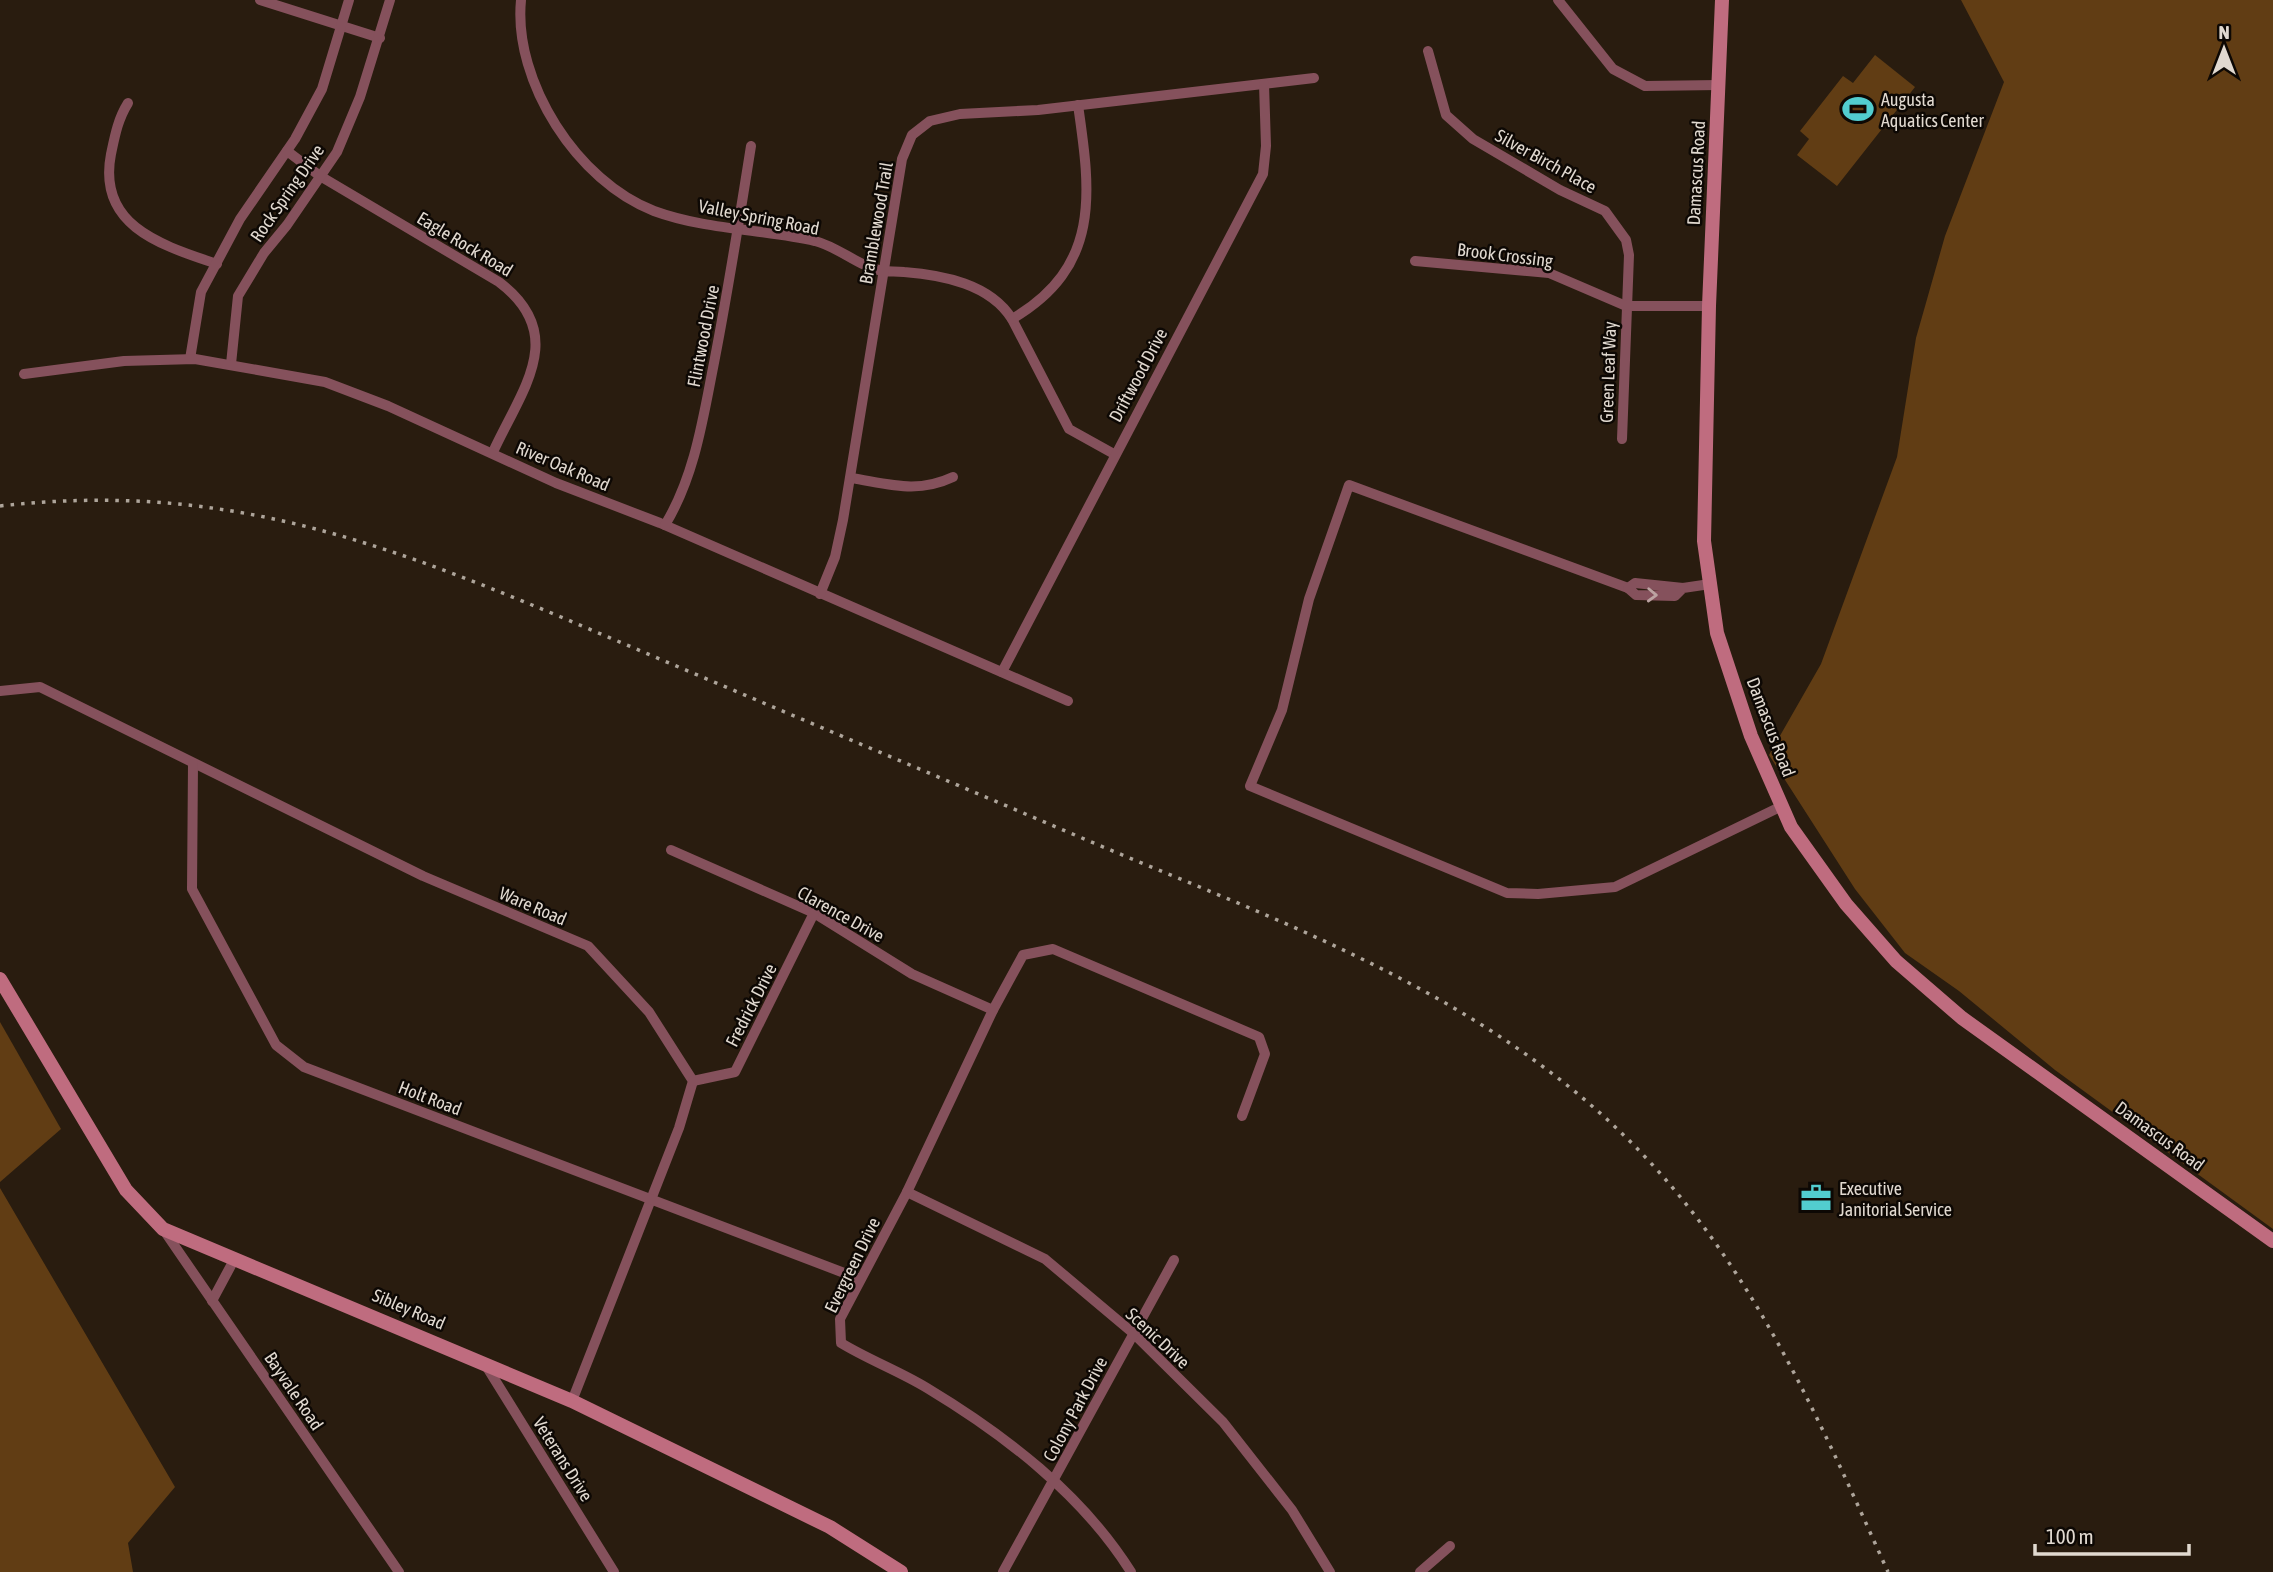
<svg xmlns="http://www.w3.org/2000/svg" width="2273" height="1572" font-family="'Asap Condensed',sans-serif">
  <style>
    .green { fill: #613d14 }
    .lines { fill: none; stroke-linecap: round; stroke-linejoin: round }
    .street { stroke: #85515c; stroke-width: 10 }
    .secondary { stroke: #bf6c7f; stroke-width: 14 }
    .rail { stroke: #aea59b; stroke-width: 3.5; stroke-dasharray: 3.5 7; stroke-linecap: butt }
    .oneway { stroke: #bca3a2 }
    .labels { text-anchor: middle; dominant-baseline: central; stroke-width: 5; stroke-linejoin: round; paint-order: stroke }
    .poi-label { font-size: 18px; fill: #e1d9d0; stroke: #0d0804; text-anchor: start }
    .street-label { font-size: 18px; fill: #e1d9d0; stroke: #0d0804 }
  </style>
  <rect width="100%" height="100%" fill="#291c0f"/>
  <!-- green -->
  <g class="green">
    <path d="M1961,0H2273V1229L2055,1070L1959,991L1905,953L1855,889L1769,755L1821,664L1897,457L1916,338L1945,236L2004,82Z"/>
    <path d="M1875,55L1915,87L1837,186L1797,155L1809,139L1800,131L1843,76L1853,83Z"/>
    <path d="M0,1022L61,1129L0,1182Z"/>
    <path d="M0,1188L175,1487L128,1543L133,1572H0Z"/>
  </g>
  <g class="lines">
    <!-- street -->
    <g class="street">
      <path d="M260,0L380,38"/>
      <path d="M521,0C513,82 578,182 654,211C706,230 762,229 815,241C839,247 859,267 883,271C890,272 897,271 904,272C943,275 990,284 1012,319L1069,429L1114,454"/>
      <path d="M1558,0L1613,69L1645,86L1719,85"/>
      <path d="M1428,51L1446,115L1473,139L1560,190L1605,211L1626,240L1629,255L1622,439"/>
      <path d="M128,103C118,119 115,135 111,154C97,226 161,245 217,264"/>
      <path d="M287,151L320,176L499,282C569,335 522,389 493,452"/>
      <path d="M1415,261L1549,273L1626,306H1709"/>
      <path d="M1012,319C1101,267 1091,194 1078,105"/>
      <path d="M190,359L201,292L240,219L295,139L322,89L349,0"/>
      <path d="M231,364L238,296L264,253L287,225L337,152L360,97L390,0"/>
      <path d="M24,374L124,361L195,359L325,382L388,406L556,483L660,523L1068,701"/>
      <path d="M851,478C889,484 917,494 953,477"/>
      <path d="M665,525C693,479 702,425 712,373C727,298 739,222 751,146"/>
      <path d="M1628,588L1349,485L1309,599L1282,710L1250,786L1507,893L1538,894L1615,887L1782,806"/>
      <path d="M1683,588L1675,596L1636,595L1628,588L1635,583L1683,588L1710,584"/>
      <path d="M820,594L835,557L843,520L902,159L912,135L930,121L960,114L1038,110L1314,78"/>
      <path d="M1002,672L1263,174L1266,146L1264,84"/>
      <path d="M0,691L40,687L423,876L588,946L649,1012L693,1081L679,1128L572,1401"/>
      <path d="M193,764L192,889L276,1045L304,1067L860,1279"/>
      <path d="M671,850L814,913L912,974L993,1010"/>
      <path d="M693,1081L735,1072L814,913"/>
      <path d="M907,1192L1045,1259L1133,1333L1223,1422L1292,1510L1330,1572"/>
      <path d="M163,1229L399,1572"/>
      <path d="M212,1301L235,1258"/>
      <path d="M485,1364L614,1572"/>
      <path d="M1003,1572L1174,1260"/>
      <path d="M1131,1572C1082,1494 1005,1435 927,1388C899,1371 869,1360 841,1343L840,1319L907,1192L993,1010L1023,955L1053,949L1259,1037L1265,1054L1242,1116"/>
      <path d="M1420,1572L1450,1546"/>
    </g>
    <!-- secondary -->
    <g class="secondary">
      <path d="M1722,0L1709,306L1704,541L1717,633L1751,736L1791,827L1846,904L1896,961L1962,1018L2273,1241"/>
      <path d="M0,979L126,1190L163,1229L572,1401L830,1527L901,1572"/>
    </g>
    <!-- rail -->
    <path class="rail" d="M0,506C214,482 367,536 561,617C737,692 913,766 1089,841C1288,925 1497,998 1648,1160C1759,1279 1822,1426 1888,1572"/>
  </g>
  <!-- one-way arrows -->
  <defs><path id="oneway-chevron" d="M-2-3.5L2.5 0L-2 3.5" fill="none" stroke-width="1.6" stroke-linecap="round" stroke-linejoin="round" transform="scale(1.75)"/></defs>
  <use class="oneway" href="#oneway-chevron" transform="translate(1652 595) rotate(2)"/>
  <!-- icons -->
  <defs>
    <g id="stadium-bare" transform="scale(2.415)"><path d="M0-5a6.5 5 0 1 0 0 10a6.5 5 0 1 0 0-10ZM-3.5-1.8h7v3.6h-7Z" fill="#52cdcf" stroke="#0d0804" stroke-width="2.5" paint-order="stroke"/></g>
    <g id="office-bare" transform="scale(2.415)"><path d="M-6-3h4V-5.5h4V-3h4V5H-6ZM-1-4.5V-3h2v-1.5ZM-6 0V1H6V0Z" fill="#52cdcf" stroke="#0d0804" stroke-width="2.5" paint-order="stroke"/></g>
  </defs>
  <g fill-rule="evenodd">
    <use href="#stadium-bare" x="1858" y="109"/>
    <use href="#office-bare" x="1816" y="1198"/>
  </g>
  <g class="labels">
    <!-- poi labels -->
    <g class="poi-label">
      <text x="1881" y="99">Augusta<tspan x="1881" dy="21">Aquatics Center</tspan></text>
      <text x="1839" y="1188">Executive<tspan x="1839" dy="21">Janitorial Service</tspan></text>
    </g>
    <!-- street labels -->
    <g class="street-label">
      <text transform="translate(1546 161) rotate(29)">Silver Birch Place</text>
      <text transform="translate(1696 173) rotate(-87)">Damascus Road</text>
      <text transform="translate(287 193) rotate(-55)">Rock Spring Drive</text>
      <text transform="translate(759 217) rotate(11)">Valley Spring Road</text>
      <text transform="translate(876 223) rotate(-80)">Bramblewood Trail</text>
      <text transform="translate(465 244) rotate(31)">Eagle Rock Road</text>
      <text transform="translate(1505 255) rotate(7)">Brook Crossing</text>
      <text transform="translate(703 336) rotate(-79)">Flintwood Drive</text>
      <text transform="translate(1608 372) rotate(-88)">Green Leaf Way</text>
      <text transform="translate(1138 375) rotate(-62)">Driftwood Drive</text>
      <text transform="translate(563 466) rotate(23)">River Oak Road</text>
      <text transform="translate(1771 727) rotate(69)">Damascus Road</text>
      <text transform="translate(533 906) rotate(23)">Ware Road</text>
      <text transform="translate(841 914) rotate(29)">Clarence Drive</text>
      <text transform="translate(751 1005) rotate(-63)">Fredrick Drive</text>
      <text transform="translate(430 1098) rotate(21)">Holt Road</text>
      <text transform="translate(2160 1136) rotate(36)">Damascus Road</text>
      <text transform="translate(852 1265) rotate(-64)">Evergreen Drive</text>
      <text transform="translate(409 1309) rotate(23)">Sibley Road</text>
      <text transform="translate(1158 1338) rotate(43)">Scenic Drive</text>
      <text transform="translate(294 1391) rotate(56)">Bayvale Road</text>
      <text transform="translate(1075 1409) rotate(-62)">Colony Park Drive</text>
      <text transform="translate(563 1459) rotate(58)">Veterans Drive</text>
    </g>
  </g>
  <!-- north arrow -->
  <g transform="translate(2224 49)" stroke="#0d0804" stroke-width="5" paint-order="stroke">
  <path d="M0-5L12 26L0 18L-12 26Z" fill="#e1d9d0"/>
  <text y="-10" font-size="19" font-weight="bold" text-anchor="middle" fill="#e1d9d0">N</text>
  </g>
  <!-- scale -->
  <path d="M2035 1544v10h154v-10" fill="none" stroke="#e1d9d0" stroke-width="3.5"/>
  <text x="2046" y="1544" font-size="21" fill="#e1d9d0" stroke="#0d0804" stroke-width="5" paint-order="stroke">100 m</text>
</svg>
